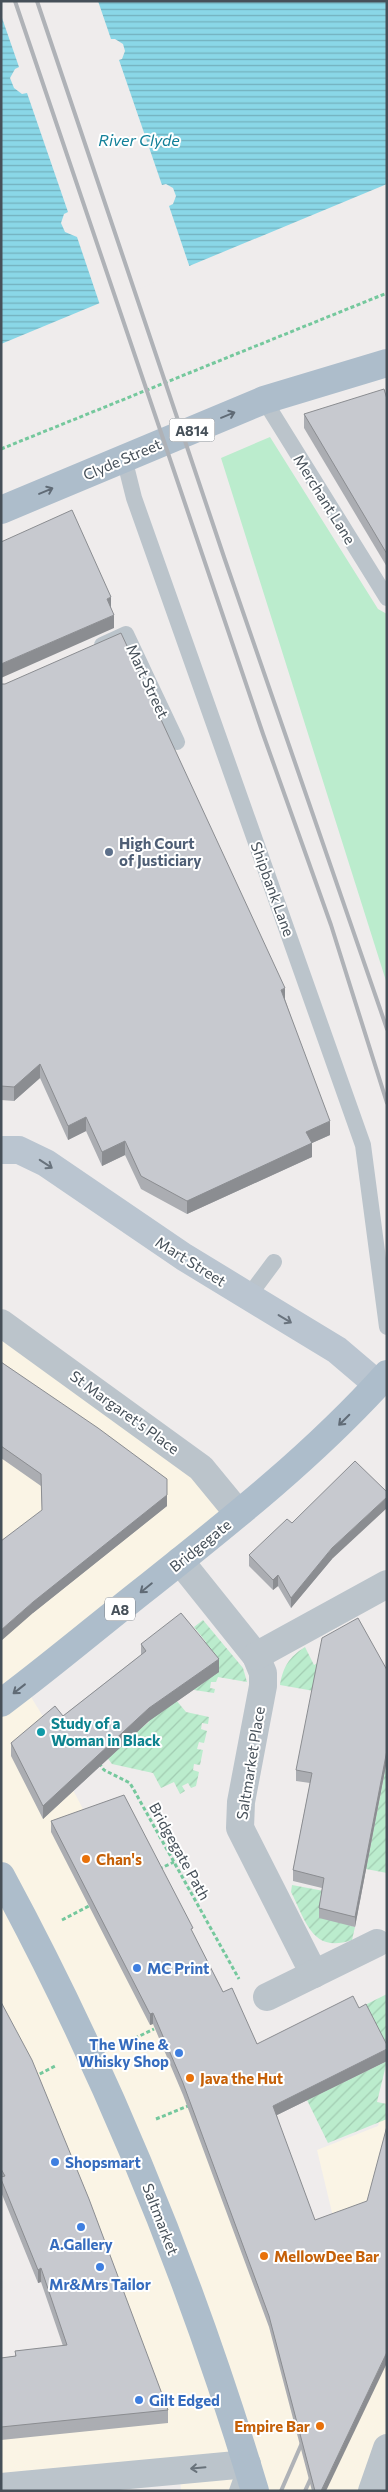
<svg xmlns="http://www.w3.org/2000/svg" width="388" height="2492" font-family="Commissioner,sans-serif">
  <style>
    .commercial { fill: #faf4e5 }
    .grass { fill: #bbeccd }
    .garden { fill: url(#garden-furrows) }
    .water { fill: url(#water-rules) }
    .pier { fill: #efecec }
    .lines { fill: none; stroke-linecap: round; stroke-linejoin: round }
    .path { stroke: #75c89d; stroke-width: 3; stroke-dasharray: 4 2.5; stroke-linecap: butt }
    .lane { stroke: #bbc4cb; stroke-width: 16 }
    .street { stroke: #bbc4cb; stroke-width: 28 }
    .secondary { stroke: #bac5d0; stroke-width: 28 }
    .primary { stroke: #adbdcb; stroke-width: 28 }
    .rail { stroke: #afb2b7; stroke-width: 4 }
    .wall { fill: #abadb2 }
    .shaded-wall { fill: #8b8d91 }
    .building { fill: #c7c9cf; stroke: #8b8d91 }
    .oneway { stroke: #606b76 }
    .oneway2 { stroke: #69737d }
    .oneway3 { stroke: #69737b }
    .service-dot { fill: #5c6f8a; stroke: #fff; stroke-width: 2 }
    .culture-dot { fill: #0f9aa8; stroke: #fff; stroke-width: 2 }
    .food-dot { fill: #e8710a; stroke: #fff; stroke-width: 2 }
    .shop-dot { fill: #3f7fe0; stroke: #fff; stroke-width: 2 }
    .labels { text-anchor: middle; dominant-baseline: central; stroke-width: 4; stroke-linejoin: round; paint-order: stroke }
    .shield { fill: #fff; stroke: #7e848b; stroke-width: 1 }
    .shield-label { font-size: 14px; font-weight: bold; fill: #465059 }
    .street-label { font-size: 15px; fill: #465059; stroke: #fff }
    .service-label { font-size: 15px; font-weight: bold; fill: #4e5e75; stroke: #fff; text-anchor: start }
    .culture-label { font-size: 15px; font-weight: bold; fill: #0d838f; stroke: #fff; text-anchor: start }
    .food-label { font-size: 15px; font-weight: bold; fill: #c56008; stroke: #fff; text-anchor: start }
    .shop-label { font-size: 15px; font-weight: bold; fill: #366cbe; stroke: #fff; text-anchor: start }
    .water-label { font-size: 16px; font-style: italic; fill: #128099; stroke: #fff }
  </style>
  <defs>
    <pattern id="garden-furrows" width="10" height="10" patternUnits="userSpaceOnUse" patternTransform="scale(1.25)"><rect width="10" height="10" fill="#bbeccd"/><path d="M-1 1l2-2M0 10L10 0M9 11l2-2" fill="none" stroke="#a2ccb2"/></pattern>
    <pattern id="water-rules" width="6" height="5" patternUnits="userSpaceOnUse" patternTransform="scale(1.25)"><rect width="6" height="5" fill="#8ad7e7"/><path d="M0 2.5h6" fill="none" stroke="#73b1be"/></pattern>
  </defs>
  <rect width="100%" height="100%" fill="#efecec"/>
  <!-- commercial -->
  <path class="commercial" d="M1,1324L238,1513L23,1684L68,1757L60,1765L84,1811L303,2306L341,2250L317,2150L378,2126L387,2095V2491H181L180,2470L1,2484V2400L116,2387L1,2100Z"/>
  <!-- grass -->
  <path class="grass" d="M270,437L378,609L387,614V984L221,458Z"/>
  <!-- garden -->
  <g class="garden">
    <path d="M203,1620L243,1668L247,1682L218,1677L216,1682H211L210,1688L215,1689L214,1693L194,1690L181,1675L199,1647L206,1642L194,1627Z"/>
    <path d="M305,1647L314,1665L330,1656L314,1691L280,1685C283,1667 289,1657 305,1647Z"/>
    <path d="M176,1700L186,1712L209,1717L208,1724L202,1723L201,1729L207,1731L204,1743L199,1742L197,1749L203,1750L200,1765L194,1764L193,1770L199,1772L196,1786L191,1788L188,1783L182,1786L185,1791L180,1794L174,1782L161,1788L153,1773L112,1764L106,1756L149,1722L144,1715Z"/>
    <path d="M387,1761V1873L366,1869Z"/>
    <path d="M292,1885L324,1891L349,1919L348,1925L355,1927L352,1940C312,1954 306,1921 291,1892Z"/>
    <path d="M387,1994V2057L355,2010Z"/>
    <path d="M387,2061L377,2102L387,2104V2119L328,2143L307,2100Z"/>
  </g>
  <!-- water -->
  <path class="water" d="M1,1H387V184L1,344Z"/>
  <!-- pier -->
  <path class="pier" d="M1,1H98L111,39H115L123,44L125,51L122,59L119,60L162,185L166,184L173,188L176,196L173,204L169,206L190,268L100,305L77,237L65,232L61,223L64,214L68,212L27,93L22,94L14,88L10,78L15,69L19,67L1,15Z"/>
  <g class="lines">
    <!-- path -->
    <g class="path">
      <path d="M1,449L387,293"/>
      <path d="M99,1763L104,1770L130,1783L239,1979"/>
      <path d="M159,1869L174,1862"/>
      <path d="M62,1920L89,1906"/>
      <path d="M123,2044L154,2029"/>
      <path d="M34,2077L57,2065"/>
      <path d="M156,2119L188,2106"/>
    </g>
    <!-- lane -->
    <g class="lane">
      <path d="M264,400L387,598"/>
      <path d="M124,458L134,498L363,1145L387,1327"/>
      <path d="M102,645L126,634L177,742"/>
      <path d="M248,1297L274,1262"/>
      <path d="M237,2491L246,2466"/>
    </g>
    <!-- street -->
    <g class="street">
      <path d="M1,1323L201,1468L238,1513"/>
      <path d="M180,1561L256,1656L263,1673V1686L241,1802L240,1828L314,1974"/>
      <path d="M256,1656L387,1584"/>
      <path d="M267,1997L377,1943"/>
      <path d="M1,2487L247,2464"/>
      <path d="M372,2491L387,2448"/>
    </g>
    <!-- secondary -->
    <path class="secondary" d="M1,1150H19L46,1163L184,1257L337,1350L377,1384"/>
    <!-- primary -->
    <g class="primary">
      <path d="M1,510L264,400L387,363"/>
      <path d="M1,1703C52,1665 100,1624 150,1585C233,1519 316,1453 387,1374"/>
      <path d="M1,1876C107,2072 191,2278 255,2491"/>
    </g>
    <!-- rail -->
    <g class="rail">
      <path d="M15,1L263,734L331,925L387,1103"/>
      <path d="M37,1L224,557L387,1029"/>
      <path d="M281,2491L305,2436"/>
      <path d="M305,2491L315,2469"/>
    </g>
  </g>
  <!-- wall -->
  <g class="wall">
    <path d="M387,399V567L304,428V414Z"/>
    <path d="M1,684L285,999L330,1135L312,1143V1157L187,1214L141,1189L125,1155L102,1166L86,1131L68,1140L40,1078L14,1101L1,1100Z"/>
    <path d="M1,1362L167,1479V1506L33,1613L42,1510L41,1486L1,1458Z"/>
    <path d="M292,1523L332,1559L291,1608L278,1586L273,1590L249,1566V1555Z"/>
    <path d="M141,1644L219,1672L149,1721L43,1819L11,1756V1743L63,1716L141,1655Z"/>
    <path d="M387,1670V1760L355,1927L319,1918V1908L322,1888L293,1881V1870L310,1783L296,1781V1770Z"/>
    <path d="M51,1821L193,1933L223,1992L257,2044L359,2008L387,2045V2061L277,2115L326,2491H312L269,2327L183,2095L153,2024L150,2025L51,1832Z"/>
    <path d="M1,2002L168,2410V2423L1,2440V2358L15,2356V2351L63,2346L41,2282L38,2283L1,2192Z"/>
  </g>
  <!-- shaded-wall -->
  <g class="shaded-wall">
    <path d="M111,597V611L107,599Z"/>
    <path d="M114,615V628L1,678V664Z"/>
    <path d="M285,988V1002L281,990Z"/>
    <path d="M40,1064V1078L14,1101V1087Z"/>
    <path d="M86,1117V1131L68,1140V1126Z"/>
    <path d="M330,1121V1135L312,1143V1157L187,1214V1201L306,1132Z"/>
    <path d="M125,1141V1155L102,1166V1152Z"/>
    <path d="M167,1495V1506L33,1613L1,1641V1630L33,1602Z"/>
    <path d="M387,1497V1508L332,1559L291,1608V1598L332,1548Z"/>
    <path d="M278,1575V1586L273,1590V1580Z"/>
    <path d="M219,1659V1672L149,1721L43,1819V1806L149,1708Z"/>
    <path d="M387,1750V1760L355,1927V1917Z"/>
    <path d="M153,2013V2024L150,2025V2014Z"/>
    <path d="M387,2049V2061L273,2117V2106Z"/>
    <path d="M41,2268V2282L38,2283V2270Z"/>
    <path d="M387,2352V2363L326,2491H321Z"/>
  </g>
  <!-- building -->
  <g class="building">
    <path d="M384,389L387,399V554L304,414Z"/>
    <path d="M72,510L111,597L107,599L114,615L1,664V542Z"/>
    <path d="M121,633L285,988L281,990L330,1121L306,1132L312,1143L187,1201L141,1176L125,1141L102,1152L86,1117L68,1126L40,1064L14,1087L1,1086V684H5Z"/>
    <path d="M1,1362L98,1428L167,1479V1495L33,1602L1,1630V1541L42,1510L41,1474L1,1446Z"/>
    <path d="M355,1461L387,1492V1497L332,1548L291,1598L278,1575L273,1580L249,1555L287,1519L292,1523Z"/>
    <path d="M181,1613L219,1659L149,1708L43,1806L11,1743L55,1706L63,1716L146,1651L141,1644Z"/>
    <path d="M358,1618L387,1670V1750L355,1917L319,1908L324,1878L293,1870L312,1773L296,1770L322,1638Z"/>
    <path d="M124,1795L193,1928L191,1929L223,1992L232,1988L257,2044L353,1996L359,2008L366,2004L387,2045V2049L273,2106L315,2220L367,2201L387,2126V2352L321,2491H315L269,2316L183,2083L153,2013L150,2014L51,1821Z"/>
    <path d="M1,2002L32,2060L89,2199L168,2410L1,2427V2358L16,2356L15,2351L67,2345L41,2268L38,2270L1,2179V2177L5,2176L1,2169Z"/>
  </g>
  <!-- one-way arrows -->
  <defs><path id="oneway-shaft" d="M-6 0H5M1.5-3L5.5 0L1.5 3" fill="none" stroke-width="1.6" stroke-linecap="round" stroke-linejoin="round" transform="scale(1.25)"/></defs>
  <g class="oneway">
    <use href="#oneway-shaft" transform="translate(228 415) rotate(-22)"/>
    <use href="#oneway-shaft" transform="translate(46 491) rotate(-23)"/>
    <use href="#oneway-shaft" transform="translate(344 1420) rotate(135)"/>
    <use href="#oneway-shaft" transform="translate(146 1588) rotate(141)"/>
    <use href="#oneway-shaft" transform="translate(19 1689) rotate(142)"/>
  </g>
  <g class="oneway2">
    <use href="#oneway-shaft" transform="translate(46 1164) rotate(33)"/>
    <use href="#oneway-shaft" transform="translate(285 1319) rotate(31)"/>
  </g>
  <use class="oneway3" href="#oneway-shaft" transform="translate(198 2468) rotate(175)"/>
  <!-- markers -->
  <circle class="service-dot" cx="109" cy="852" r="5"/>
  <circle class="culture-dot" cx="41" cy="1732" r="5"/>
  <g class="food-dot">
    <circle cx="86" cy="1859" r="5"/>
    <circle cx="190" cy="2078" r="5"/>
    <circle cx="264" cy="2256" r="5"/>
    <circle cx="320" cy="2426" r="5"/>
  </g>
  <g class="shop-dot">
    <circle cx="137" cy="1968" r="5"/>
    <circle cx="179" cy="2053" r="5"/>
    <circle cx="55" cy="2162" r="5"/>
    <circle cx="81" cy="2227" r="5"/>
    <circle cx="100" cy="2267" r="5"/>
    <circle cx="139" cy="2400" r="5"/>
  </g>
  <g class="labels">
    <!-- shield labels -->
    <g class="shield">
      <rect x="169.5" y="418.5" width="45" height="23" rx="4"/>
      <rect x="105" y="1597.5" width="30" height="23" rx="4"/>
    </g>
    <g class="shield-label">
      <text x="192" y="430">A814</text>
      <text x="120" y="1609">A8</text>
    </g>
    <!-- street labels -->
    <g class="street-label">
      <text transform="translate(122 459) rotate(-23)">Clyde Street</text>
      <text transform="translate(325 499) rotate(58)">Merchant Lane</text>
      <text transform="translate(148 681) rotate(65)">Mart Street</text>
      <text transform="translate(273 889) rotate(70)">Shipbank Lane</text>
      <text transform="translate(191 1261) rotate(32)">Mart Street</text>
      <text transform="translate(125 1412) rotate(36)">St Margaret's Place</text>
      <text transform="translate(200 1545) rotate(-39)">Bridgegate</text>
      <text transform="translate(250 1763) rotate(-81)">Saltmarket Place</text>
      <text transform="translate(180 1851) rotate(61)">Bridgegate Path</text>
      <text transform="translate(161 2219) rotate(69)">Saltmarket</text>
    </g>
    <!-- service labels -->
    <g class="service-label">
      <text x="119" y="843">High Court<tspan x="119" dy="17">of Justiciary</tspan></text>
    </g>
    <!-- culture labels -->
    <g class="culture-label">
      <text x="51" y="1723">Study of a<tspan x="51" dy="17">Woman in Black</tspan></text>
    </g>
    <!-- food labels -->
    <g class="food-label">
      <text x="96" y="1859">Chan's</text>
      <text x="200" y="2078">Java the Hut</text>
      <text x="274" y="2256">MellowDee Bar</text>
      <text x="310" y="2426" text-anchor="end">Empire Bar</text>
    </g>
    <!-- shop labels -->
    <g class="shop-label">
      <text x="147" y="1968">MC Print</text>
      <text x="169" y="2044" text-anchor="end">The Wine &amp;<tspan x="169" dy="17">Whisky Shop</tspan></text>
      <text x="65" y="2162">Shopsmart</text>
      <text x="81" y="2244" text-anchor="middle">A.Gallery</text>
      <text x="100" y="2284" text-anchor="middle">Mr&amp;Mrs Tailor</text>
      <text x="149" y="2400">Gilt Edged</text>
    </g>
    <!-- water labels -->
    <g class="water-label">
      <text x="139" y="139">River Clyde</text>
    </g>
  </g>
  <!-- border -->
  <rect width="388" height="2492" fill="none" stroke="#465059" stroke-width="5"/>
</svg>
